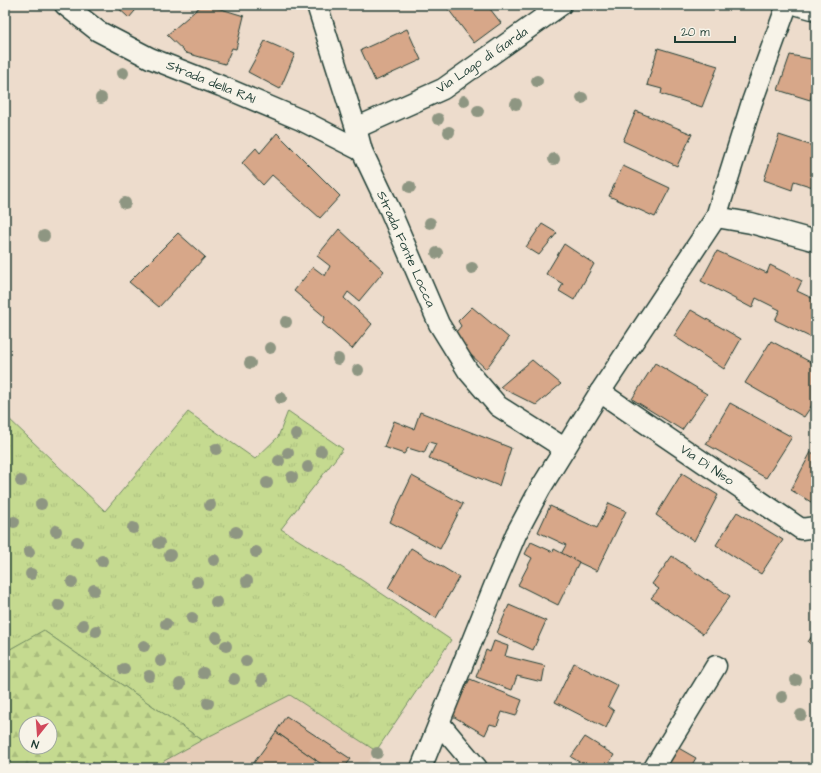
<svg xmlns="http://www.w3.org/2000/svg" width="821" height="773" font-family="'Architects Daughter',sans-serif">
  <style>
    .built { fill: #e6ccb8 }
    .grass { fill: url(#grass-tufts); stroke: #728c62 }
    .forest { fill: url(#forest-firs); stroke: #728c62; fill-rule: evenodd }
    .building { fill: #d7a789; stroke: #1f3d34 }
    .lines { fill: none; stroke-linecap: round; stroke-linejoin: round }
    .minor-casing { stroke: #1f3d34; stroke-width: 23 }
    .minor { stroke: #f7f3e8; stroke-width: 20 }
    .tree { fill: #8e9682 }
    .labels { text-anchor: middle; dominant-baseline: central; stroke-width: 4; stroke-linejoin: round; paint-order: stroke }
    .street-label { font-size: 13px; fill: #1f3d34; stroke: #f7f3e8 }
  </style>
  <defs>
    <pattern id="grass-tufts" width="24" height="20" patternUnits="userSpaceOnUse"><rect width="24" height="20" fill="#c5da90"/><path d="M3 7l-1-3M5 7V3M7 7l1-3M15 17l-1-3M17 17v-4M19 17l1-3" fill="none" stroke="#a9bc7d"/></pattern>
    <pattern id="forest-firs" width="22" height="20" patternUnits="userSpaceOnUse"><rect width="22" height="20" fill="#c5da90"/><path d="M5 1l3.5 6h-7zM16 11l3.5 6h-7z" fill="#a9bc7d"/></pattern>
  </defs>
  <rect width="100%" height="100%" fill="#eddccc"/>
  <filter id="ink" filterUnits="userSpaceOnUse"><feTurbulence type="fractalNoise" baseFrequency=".025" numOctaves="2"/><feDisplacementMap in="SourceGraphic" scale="8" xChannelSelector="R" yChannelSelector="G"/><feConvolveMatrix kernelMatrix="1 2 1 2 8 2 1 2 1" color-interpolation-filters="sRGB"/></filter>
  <g filter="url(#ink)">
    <!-- built -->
    <path class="built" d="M290,695L376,751L364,768H159L163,761L234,722Z"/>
    <!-- grass -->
    <path class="grass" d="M288,411L343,449L281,529L360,579L451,640L376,751L290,695L202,740L44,631L5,652V415L105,511L188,412L255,459L278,437Z"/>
    <!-- forest -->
    <path class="forest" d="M44,630V631L202,740L164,761L159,768H5V652ZM26,723H50V747H26Z"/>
    <!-- building -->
    <g class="building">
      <path d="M115,5H140L129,18Z"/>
      <path d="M202,5H208L244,16L236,49L232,48L225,64L186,53L167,35Z"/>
      <path d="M445,5H487L501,23L474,43Z"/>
      <path d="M407,29L421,60L375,81L361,50Z"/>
      <path d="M265,41L295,54L280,89L248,72Z"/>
      <path d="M658,48L718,66L702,107L661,94L662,89L647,85Z"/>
      <path d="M790,55L816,60V82L810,100L778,90Z"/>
      <path d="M636,111L692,134L677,166L623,141Z"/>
      <path d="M277,133L340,196L320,218L272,175L263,185L242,163L256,148L260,153Z"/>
      <path d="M779,135L816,147V188L794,181L792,190L764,180Z"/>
      <path d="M623,166L670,188L655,217L609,196Z"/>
      <path d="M542,224L557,233L539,255L526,247Z"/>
      <path d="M339,229L384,271L359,301L348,292L344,298L372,324L352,349L322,323L325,317L294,291L313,267L325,276L330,266L317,256Z"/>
      <path d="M178,233L205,257L159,307L129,282Z"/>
      <path d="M564,244L594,264L574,300L559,291L563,284L546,274Z"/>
      <path d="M717,251L767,273L770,265L802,281L797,291L816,300V340L775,320L780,310L756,298L752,308L701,281Z"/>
      <path d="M472,307L509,338L486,369L452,337L461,326L458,321Z"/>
      <path d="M691,310L741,339L724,369L674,336Z"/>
      <path d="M771,341L816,365V399L804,417L745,383Z"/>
      <path d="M532,360L561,384L536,405L500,387Z"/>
      <path d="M655,363L707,394L682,430L632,399Z"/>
      <path d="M730,403L792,437L766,478L706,444Z"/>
      <path d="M420,412L511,448L499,486L429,458L436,444L429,442L424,453L408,448L404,454L384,447L394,421L414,429Z"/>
      <path d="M811,452L816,455V505L791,490Z"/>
      <path d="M682,473L718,495L694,541L656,515Z"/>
      <path d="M412,476L463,504L440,549L390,522Z"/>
      <path d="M609,503L626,511L597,571L561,554L566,545L538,532L550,506L597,528Z"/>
      <path d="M737,512L783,540L761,574L716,545Z"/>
      <path d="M531,542L553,552L554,549L579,562L558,605L518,585L532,558L525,554Z"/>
      <path d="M411,548L459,577L436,618L388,588Z"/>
      <path d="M672,556L730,596L703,634L651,598L659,589L652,584Z"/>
      <path d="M509,605L546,621L533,650L497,633Z"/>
      <path d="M816,630V648L808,642Z"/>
      <path d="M494,641L508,646L505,656L545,666L542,682L517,676L512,690L476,677L486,650L490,652Z"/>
      <path d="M574,663L618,686L608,706L614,711L606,728L555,702Z"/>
      <path d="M470,679L522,700L516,716L502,712L497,726L490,724L485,735L451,715Z"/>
      <path d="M286,716L351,759L344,768H327L276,732Z"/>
      <path d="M276,732L316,760L310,768H250Z"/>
      <path d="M585,737L614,755L606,768H589L571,757Z"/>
      <path d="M675,746L696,758L690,768H663Z"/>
    </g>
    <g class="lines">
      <!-- minor casing -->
      <g class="minor-casing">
        <g id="minor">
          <path d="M65,5L98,31L150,58L221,86L301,120L362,151"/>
          <path d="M317,5L356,128L362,151L390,210L439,324L468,371L498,406L564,448"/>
          <path d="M798,5L816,10"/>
          <path d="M356,128L443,89L561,5"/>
          <path d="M716,217L751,223L816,241"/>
          <path d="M600,392L801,529L816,527"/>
          <path d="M440,724L477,768"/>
          <path d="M421,768L497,579L516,534L540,489L600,392L716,217L752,102L787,5"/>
          <path d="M654,768L716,666"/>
        </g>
      </g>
      <!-- minor -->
      <use href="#minor" class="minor"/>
    </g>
    <!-- trees -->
    <g class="tree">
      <circle cx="123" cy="73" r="6"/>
      <circle cx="537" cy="81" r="6"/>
      <circle cx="101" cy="98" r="6"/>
      <circle cx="582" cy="98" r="6"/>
      <circle cx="464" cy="101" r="6"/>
      <circle cx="516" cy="104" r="6"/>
      <circle cx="478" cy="111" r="6"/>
      <circle cx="438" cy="119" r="6"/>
      <circle cx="449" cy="132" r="6"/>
      <circle cx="554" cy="159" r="6"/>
      <circle cx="410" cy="187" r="6"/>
      <circle cx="125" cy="203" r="6"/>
      <circle cx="430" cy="223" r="6"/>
      <circle cx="44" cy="236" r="6"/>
      <circle cx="437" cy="253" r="6"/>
      <circle cx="472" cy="268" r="6"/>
      <circle cx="286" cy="322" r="6"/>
      <circle cx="270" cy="348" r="6"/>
      <circle cx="338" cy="359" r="6"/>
      <circle cx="250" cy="363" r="6"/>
      <circle cx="358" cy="370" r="6"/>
      <circle cx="281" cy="398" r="6"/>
      <circle cx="296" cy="434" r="6"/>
      <circle cx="216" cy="449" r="6"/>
      <circle cx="321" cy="451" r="6"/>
      <circle cx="288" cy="453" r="6"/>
      <circle cx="279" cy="461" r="6"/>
      <circle cx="308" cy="467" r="6"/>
      <circle cx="292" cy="477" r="6"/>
      <circle cx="21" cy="481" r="6"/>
      <circle cx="267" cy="483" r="6"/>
      <circle cx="41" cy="504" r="6"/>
      <circle cx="210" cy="505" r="6"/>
      <circle cx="14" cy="522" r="6"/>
      <circle cx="133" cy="528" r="6"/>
      <circle cx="56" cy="531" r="6"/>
      <circle cx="236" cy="532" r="6"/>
      <circle cx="77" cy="542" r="6"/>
      <circle cx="159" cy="543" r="6"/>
      <circle cx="29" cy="552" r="6"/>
      <circle cx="256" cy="552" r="6"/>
      <circle cx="170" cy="555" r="6"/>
      <circle cx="214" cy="560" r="6"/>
      <circle cx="102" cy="561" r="6"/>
      <circle cx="31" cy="574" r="6"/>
      <circle cx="247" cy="581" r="6"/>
      <circle cx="72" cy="582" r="6"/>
      <circle cx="197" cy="582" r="6"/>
      <circle cx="94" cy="590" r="6"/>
      <circle cx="216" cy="602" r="6"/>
      <circle cx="59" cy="605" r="6"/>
      <circle cx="192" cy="618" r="6"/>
      <circle cx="166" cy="624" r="6"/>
      <circle cx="83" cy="625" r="6"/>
      <circle cx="96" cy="631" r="6"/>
      <circle cx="216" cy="637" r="6"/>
      <circle cx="144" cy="646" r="6"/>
      <circle cx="226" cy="646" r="6"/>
      <circle cx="161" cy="661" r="6"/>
      <circle cx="246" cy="661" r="6"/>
      <circle cx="124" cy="669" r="6"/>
      <circle cx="203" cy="673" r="6"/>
      <circle cx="149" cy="676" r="6"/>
      <circle cx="234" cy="679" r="6"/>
      <circle cx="262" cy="680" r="6"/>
      <circle cx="796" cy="680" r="6"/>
      <circle cx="180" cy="684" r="6"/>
      <circle cx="782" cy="697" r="6"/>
      <circle cx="208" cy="703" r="6"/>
      <circle cx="801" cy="715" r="6"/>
      <circle cx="377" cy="753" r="6"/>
    </g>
  </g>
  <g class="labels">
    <!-- street labels -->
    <g class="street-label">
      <text transform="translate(482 60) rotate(-34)">Via Lago di Garda</text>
      <text transform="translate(211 82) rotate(22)">Strada della RAI</text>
      <text transform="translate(406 249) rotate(66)">Strada Fonte Locca</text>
      <text transform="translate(707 465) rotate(34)">Via Di Niso</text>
    </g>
  </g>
  <!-- margin -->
  <rect width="821" height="773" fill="none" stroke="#f7f3e8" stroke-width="20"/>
  <rect x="10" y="10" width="801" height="753" fill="none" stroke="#1f3d34" stroke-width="1.5" filter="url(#ink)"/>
  <!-- north arrow -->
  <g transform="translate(38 735) rotate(197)"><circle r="19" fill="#f7f3e8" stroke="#a1aaa0"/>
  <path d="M0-3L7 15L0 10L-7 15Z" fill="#d1495b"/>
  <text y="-6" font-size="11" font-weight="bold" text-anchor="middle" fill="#1f3d34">N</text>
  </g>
  <!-- scale -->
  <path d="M675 36v6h60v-6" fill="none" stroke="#1f3d34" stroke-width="2"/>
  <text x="681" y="36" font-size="12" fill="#1f3d34" stroke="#f7f3e8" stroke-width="3" paint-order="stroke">20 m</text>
</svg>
